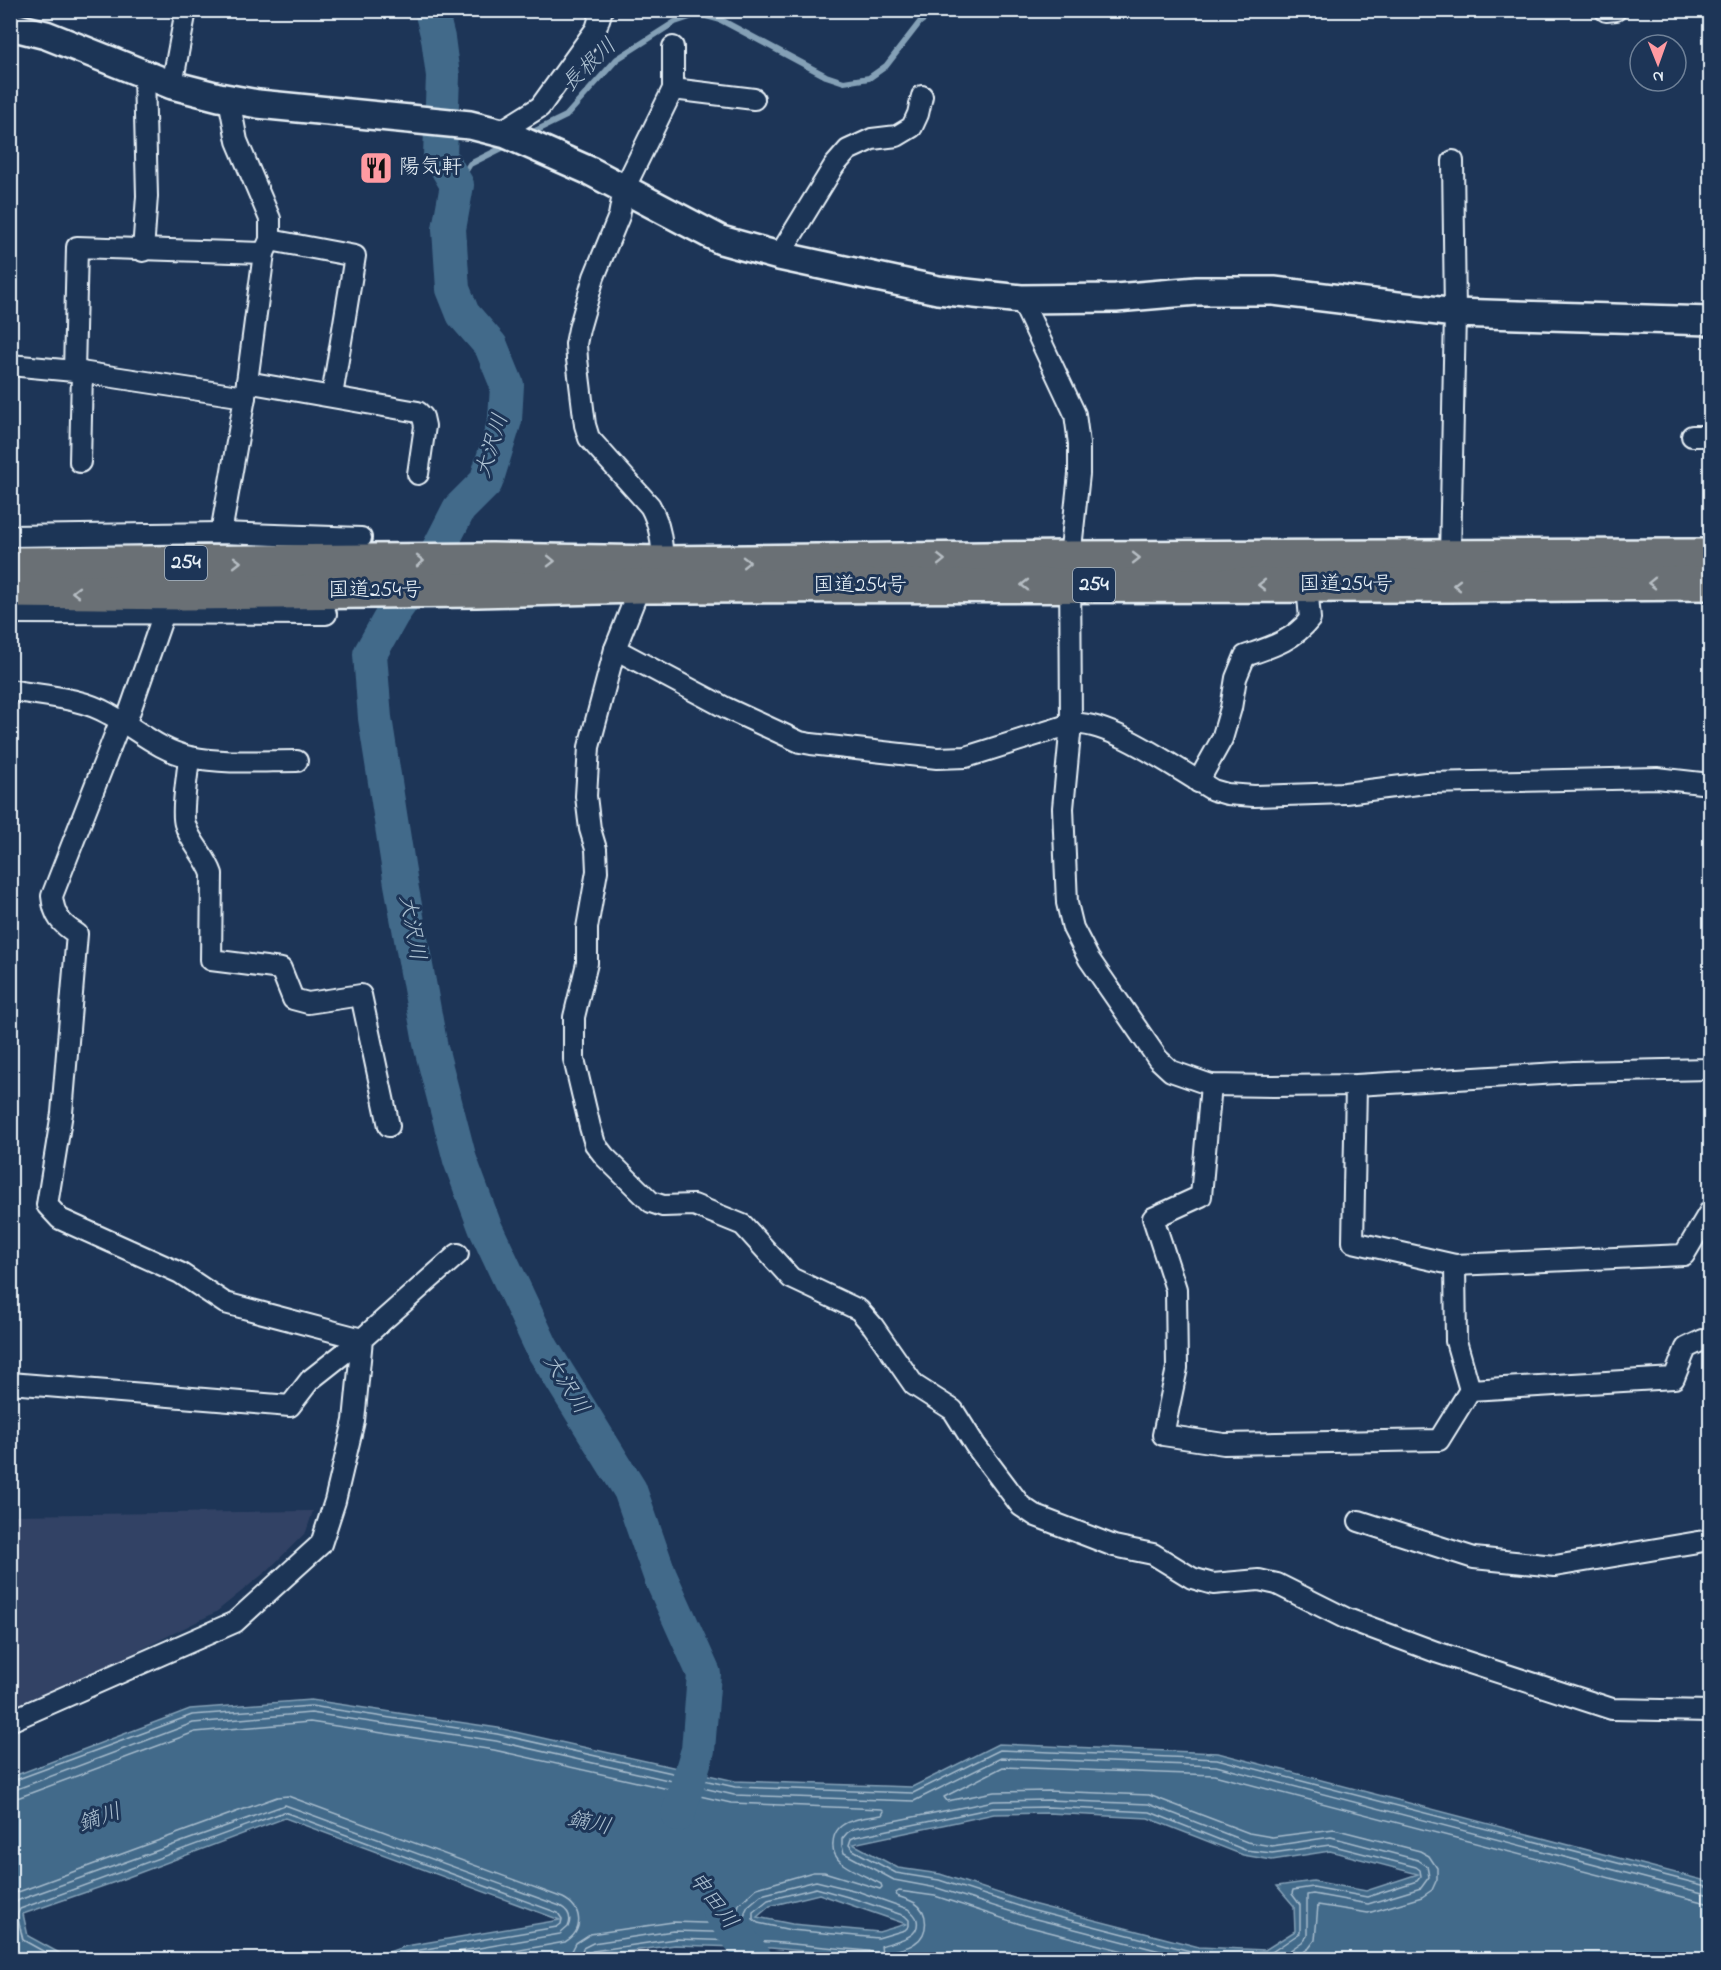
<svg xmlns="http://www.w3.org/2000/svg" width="1721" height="1970" font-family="'Indie Flower','Klee One',sans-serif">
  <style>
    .built { fill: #334365 }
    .water { fill: #426a8a; stroke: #84a0b6; stroke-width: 1.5; fill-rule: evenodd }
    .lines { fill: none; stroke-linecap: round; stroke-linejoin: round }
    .shore { stroke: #a6bbcc; stroke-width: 1.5 }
    .stream { stroke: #84a0b6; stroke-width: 6 }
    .river { stroke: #426a8a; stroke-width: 34 }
    .street-casing { stroke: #e8f1f8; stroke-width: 24 }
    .secondary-casing { stroke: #e8f1f8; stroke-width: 32 }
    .highway-casing { stroke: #e8f1f8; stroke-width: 38 }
    .street { stroke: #1d3557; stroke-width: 20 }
    .secondary { stroke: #1d3557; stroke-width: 27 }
    .highway { stroke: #6a7074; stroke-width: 33 }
    .oneway { stroke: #b6bdc3 }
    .labels { text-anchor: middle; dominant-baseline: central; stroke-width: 6; stroke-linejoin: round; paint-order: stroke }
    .shield { fill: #1d3557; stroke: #abb9c8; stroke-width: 1.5 }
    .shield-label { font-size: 20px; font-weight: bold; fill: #e8f1f8 }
    .poi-label { font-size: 21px; fill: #e8f1f8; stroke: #1d3557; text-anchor: start }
    .street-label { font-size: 21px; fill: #e8f1f8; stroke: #1d3557 }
    .water-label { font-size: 22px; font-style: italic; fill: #aec2d2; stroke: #1d3557 }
  </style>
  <rect width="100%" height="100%" fill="#1d3557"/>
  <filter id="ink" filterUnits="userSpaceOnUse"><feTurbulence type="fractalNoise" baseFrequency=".0167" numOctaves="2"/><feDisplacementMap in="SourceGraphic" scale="12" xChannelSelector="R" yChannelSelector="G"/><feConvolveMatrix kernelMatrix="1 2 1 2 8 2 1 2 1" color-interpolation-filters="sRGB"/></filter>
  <g filter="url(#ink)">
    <!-- built -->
    <path class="built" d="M313,1511L306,1532L268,1570L216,1612L120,1660L11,1707V1515Z"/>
    <!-- water -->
    <path class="water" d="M311,1700L498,1728L735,1781L912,1787L998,1744L1218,1753L1710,1882V1959L902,1960L771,1948L675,1945L574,1959H369L406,1946L560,1920L285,1818L115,1882L23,1914L28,1936L61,1954L101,1955L141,1959H11V1777L190,1709ZM1048,1813L1148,1818L1243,1855L1272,1860L1330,1851L1418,1874L1366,1891L1313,1881L1277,1886L1294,1906L1295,1931L1265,1950L1199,1947L1032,1904L940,1874L898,1868L853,1844L994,1814ZM819,1894L906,1924L879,1932L792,1924L757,1917L770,1906Z"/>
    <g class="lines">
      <!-- shore -->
      <g class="shore">
        <path d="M10,1782L192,1715L311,1706L497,1734L735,1787L913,1793L1000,1750L1217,1759L1710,1887"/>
        <path d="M10,1790L17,1789L193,1723L311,1713L496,1741L734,1795L914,1801L1001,1758L1216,1766L1710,1895"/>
        <path d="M10,1799L20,1797L195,1732L310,1722L494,1750L731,1803L882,1809L884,1811L882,1815C864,1818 834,1818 833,1843C832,1851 836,1859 843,1864C854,1872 868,1877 881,1884L882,1887L880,1889L824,1872H813L757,1888L739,1904L734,1924L673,1922L590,1934L576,1943L572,1951L571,1960"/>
        <path d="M1048,1807L1150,1812L1245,1850L1272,1853L1330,1845L1416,1867L1420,1870L1421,1876L1417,1881L1367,1897L1313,1887L1293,1890L1292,1894L1300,1905V1933L1266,1956L1198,1953L1031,1910L939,1880L896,1873L853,1850L849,1845L851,1839L855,1837L993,1808Z"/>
        <path d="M816,1888L855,1899L905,1916L909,1920V1926L905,1930L878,1938L791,1930L758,1923L753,1919V1912L768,1900Z"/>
        <path d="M10,1895L277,1797L288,1796L563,1898C583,1908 584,1931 565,1942L465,1960"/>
        <path d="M10,1909L19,1900L285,1805L560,1906C569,1911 572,1918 568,1927L560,1934L410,1960"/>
        <path d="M59,1960L23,1940L17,1915L20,1909L284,1812L558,1913L562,1919L561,1924L557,1927L408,1952L387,1960"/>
        <path d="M580,1960L583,1948L593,1943L673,1931L750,1933L752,1930L745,1921V1912L748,1906L761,1895L816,1881L857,1891L908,1909C912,1912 916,1915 917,1920C921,1939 893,1941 881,1946L883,1960"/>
        <path d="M587,1960L588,1954L593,1951L675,1939L771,1942L868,1951L874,1953L875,1960"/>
        <path d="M892,1960L893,1951C900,1949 909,1948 915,1943C929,1934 929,1912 915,1903C910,1900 903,1898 897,1896L896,1893L899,1891L935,1896L1026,1926L1158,1960"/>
        <path d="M1195,1960L1028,1917L937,1888L894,1880L844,1853L842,1846V1839L847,1833L853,1829L994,1801L1048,1800L1149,1804L1247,1842L1272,1846L1331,1837L1418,1860L1427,1866L1429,1877L1421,1888L1368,1904L1313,1894L1307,1895V1936L1302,1942L1276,1960"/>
        <path d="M1292,1960L1309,1948L1315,1940L1318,1905L1368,1913L1422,1897L1432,1890L1437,1879V1868L1429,1856L1420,1851L1334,1829L1272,1837L1249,1833L1149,1795L1048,1791L994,1792L947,1801L944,1797L1003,1767L1214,1775L1710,1904"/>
      </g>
      <!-- stream -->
      <g class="stream">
        <path d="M527,135L566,116L617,59L675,22L699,14L721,20L826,76L844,82L869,78L886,66L920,22L937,10"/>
        <path d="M457,185L470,164L510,144"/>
      </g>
      <!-- river -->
      <g class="river">
        <path d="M431,10L438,38L443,76L440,156L457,185L449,229L453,289L463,314L491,346L507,385L505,420L486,482L459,509L438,550L393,613L370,654L375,718L401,884L431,1048L460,1160L485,1227L542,1348L630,1490L660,1576L704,1674L698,1750L678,1815"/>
        <path d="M718,1909L756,1960"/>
      </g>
      <!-- street casing -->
      <g class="street-casing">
        <g id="street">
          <path d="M1606,11L1616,10"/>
          <path d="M172,85L186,10"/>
          <path d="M673,89L754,99"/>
          <path d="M500,132L540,107L596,29L602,10"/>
          <path d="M270,240L355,256L332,396"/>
          <path d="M143,251L147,196L144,74"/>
          <path d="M779,256L834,166L848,150L872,139L897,136L912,127L918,114L922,96"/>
          <path d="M1021,299L1075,414L1079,444V474L1070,558L1071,724L1063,808L1067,903L1073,928L1089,959L1158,1059L1171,1071L1211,1085L1273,1086L1356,1085L1574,1072L1710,1069"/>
          <path d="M10,365L74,371L245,397"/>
          <path d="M74,371L77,247L264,253"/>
          <path d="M247,382L418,412L423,417L425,426L418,474"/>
          <path d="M1692,436H1710"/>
          <path d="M80,462L82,372"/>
          <path d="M221,533L245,397L264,253L270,240V219L237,141L229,99"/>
          <path d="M10,536L221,533L361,538"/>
          <path d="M1450,557L1455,313L1453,161"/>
          <path d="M663,563C662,542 660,524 650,506L589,438L585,425L577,359L576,344L579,329L594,277L619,216L624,189L673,89V47"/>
          <path d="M640,586L615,649L589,747L586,796L590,829L596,849L597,871L587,928V963L574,1017V1059L590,1127L595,1144L605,1157L651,1202L663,1206L694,1205L743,1225L791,1278L859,1310L873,1326L914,1385L953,1410L975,1445L1021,1506L1036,1516L1114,1546L1153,1554L1192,1578L1213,1584L1259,1580L1277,1584L1345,1618L1436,1652L1612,1709L1710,1711"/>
          <path d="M10,613L326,614"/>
          <path d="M615,649L726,708L800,742L811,744L937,758L966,757L1071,724C1109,719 1179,771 1213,790L1227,794L1254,796L1345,793L1426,783L1657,778L1710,784"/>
          <path d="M10,690C43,696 80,697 109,714C137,729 158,750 190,757C224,764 262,761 297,761"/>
          <path d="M120,722L52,896C54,916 61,924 77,934L62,1113L47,1205L60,1219L180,1273L225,1303L362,1339"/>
          <path d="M125,725L164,613"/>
          <path d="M189,757C188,772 181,811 185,824C190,843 206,856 212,874L211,960L281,969L293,999L308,1003L361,995L389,1126"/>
          <path d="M1198,782L1222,739L1231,708L1236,678L1245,656C1271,647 1293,641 1310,619L1307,585"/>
          <path d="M1211,1085L1201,1196L1153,1218L1176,1289L1177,1368L1163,1435L1224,1444L1439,1440L1470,1390"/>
          <path d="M1356,1085L1353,1242L1455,1265L1684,1255L1710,1211"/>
          <path d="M1455,1265L1456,1341L1470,1390L1674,1378L1686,1348L1703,1340H1710"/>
          <path d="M10,1383L290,1406L310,1380L362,1339"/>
          <path d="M1359,1521L1474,1558L1555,1566L1710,1540"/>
          <path d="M10,1721L235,1622L321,1544L335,1501L354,1421L362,1339L458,1254"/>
        </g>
      </g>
      <!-- secondary casing -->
      <g class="secondary-casing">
        <path id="secondary" d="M10,26L46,35L172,85L219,97L258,104L470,125L506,134L590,171L721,240L779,256L938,290L1021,299L1116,298L1197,291H1274L1455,313L1710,321"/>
      </g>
      <!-- highway casing -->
      <g class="highway-casing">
        <g id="highway">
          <path d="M10,564L492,560L663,563L1070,558L1710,556"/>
          <path d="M10,591L184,593L477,590L640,586L1450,585L1710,583"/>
        </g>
      </g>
      <!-- street -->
      <use href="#street" class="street"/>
      <!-- secondary -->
      <use href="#secondary" class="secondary"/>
      <!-- highway -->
      <use href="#highway" class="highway"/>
    </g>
    <!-- one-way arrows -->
    <defs><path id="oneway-chevron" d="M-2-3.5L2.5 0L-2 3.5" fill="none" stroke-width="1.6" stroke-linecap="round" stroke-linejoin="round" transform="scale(1.5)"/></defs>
    <g class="oneway">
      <use href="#oneway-chevron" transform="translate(1136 558)"/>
      <use href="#oneway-chevron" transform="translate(941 560) rotate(-1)"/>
      <use href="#oneway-chevron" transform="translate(420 561)"/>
      <use href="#oneway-chevron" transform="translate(551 561) rotate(1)"/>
      <use href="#oneway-chevron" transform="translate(237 562)"/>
      <use href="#oneway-chevron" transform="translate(746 562) rotate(-1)"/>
      <use href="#oneway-chevron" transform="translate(1652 583) rotate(179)"/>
      <use href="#oneway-chevron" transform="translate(1025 585) rotate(180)"/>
      <use href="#oneway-chevron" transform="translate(1262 585) rotate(180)"/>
      <use href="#oneway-chevron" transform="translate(1457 585) rotate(180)"/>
      <use href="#oneway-chevron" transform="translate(76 592) rotate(-180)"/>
    </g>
  </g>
  <!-- icons -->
  <defs>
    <g id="restaurant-square" transform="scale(1.725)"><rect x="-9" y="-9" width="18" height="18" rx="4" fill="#ff9aa2" stroke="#1d3557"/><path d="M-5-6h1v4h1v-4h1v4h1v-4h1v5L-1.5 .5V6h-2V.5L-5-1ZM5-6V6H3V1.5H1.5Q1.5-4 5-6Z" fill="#111"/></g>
  </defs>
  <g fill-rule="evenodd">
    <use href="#restaurant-square" x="376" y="168"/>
  </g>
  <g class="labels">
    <!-- shield labels -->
    <g class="shield">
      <rect x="165" y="546" width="42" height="34" rx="4.5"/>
      <rect x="1073" y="568" width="42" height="34" rx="4.5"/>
    </g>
    <g class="shield-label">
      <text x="186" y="563">254</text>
      <text x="1094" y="585">254</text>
    </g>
    <!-- poi labels -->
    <g class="poi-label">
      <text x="399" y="168">陽気軒</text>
    </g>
    <!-- street labels -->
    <g class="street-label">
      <text x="1346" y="585">国道254号</text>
      <text x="860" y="586">国道254号</text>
      <text x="375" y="591">国道254号</text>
    </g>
    <!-- water labels -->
    <g class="water-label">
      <text transform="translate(590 66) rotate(-44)">長根川</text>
      <text transform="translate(493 446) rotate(-73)">大沢川</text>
      <text transform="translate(411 928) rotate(80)">大沢川</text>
      <text transform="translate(565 1385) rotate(58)">大沢川</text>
      <text transform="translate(100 1819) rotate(-19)">鏑川</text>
      <text transform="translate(589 1824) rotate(13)">鏑川</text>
      <text transform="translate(712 1901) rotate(53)">申田川</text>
    </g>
  </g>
  <!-- margin -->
  <rect width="1721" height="1970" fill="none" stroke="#1d3557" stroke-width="36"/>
  <rect x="18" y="18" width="1685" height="1934" fill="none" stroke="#e8f1f8" stroke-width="2" filter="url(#ink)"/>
  <!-- north arrow -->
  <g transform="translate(1658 63) rotate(179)"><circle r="28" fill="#1d3557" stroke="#6e8097" stroke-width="1.5"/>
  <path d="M0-4.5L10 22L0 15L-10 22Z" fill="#ff9aa2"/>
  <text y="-9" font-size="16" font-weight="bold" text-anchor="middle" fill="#e8f1f8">N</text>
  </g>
</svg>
